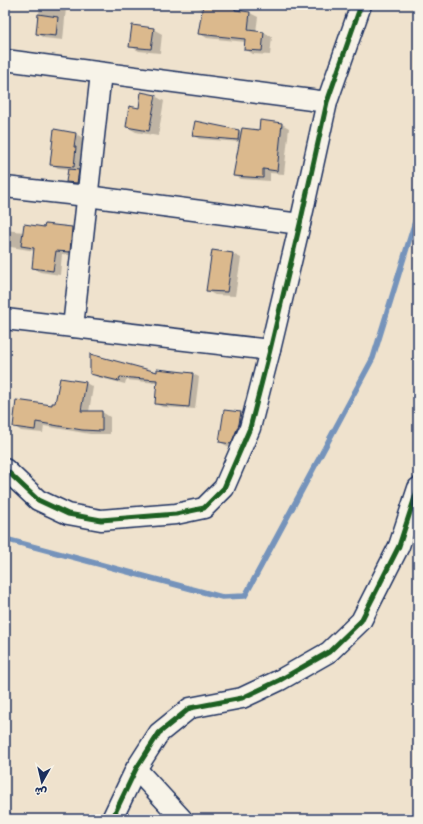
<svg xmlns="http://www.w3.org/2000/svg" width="423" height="824" font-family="'Shantell Sans','Playpen Sans Arabic',sans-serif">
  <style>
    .shadow { fill: #0003 }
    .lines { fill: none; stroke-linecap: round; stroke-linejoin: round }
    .stream { stroke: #7493bb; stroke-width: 5.5 }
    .building { fill: #dbb98d; stroke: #1b2f5e }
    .minor-casing { stroke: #1b2f5e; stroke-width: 23 }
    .minor { stroke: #f7f3e8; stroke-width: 20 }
    .cycleway-casing { stroke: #f7f3e8; stroke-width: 8 }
    .cycleway { stroke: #1b5e20; stroke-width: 5 }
  </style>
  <rect width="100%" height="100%" fill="#efe2cd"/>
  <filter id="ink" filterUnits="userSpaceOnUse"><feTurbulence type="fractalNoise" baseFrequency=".025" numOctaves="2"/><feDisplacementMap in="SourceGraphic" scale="8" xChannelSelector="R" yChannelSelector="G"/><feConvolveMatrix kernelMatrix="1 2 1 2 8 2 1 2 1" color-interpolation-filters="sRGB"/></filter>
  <g filter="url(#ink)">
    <!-- shadow -->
    <g class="shadow">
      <path d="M40,5H65L64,7L66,8L63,40L44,38L37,34Z"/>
      <path d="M184,5H244L243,12L250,13L258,17L256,32H264L272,37L270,55L253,54L245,49L246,42L207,38L199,33L203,9Z"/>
      <path d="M153,29L162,34L160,53L139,51L130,46Z"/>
      <path d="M155,96L164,101L158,136L136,132L127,127L139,109Z"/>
      <path d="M261,121L282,124L289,128L284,174L270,173V181L241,179L234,175L240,142L199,139L193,135L239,130L242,133L260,131Z"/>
      <path d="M55,130L76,134L83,138L81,151L82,152L80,170H75L83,174L81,185L72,184L68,182L69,169L58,168L51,164Z"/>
      <path d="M46,225L72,228L79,232L76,256L62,254L60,275L40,272L33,268L35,251L5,246V230L24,232L45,228Z"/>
      <path d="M233,254L241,258L235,296L215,295L207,291Z"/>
      <path d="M158,370L193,374L199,377L195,409L162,407L156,404L157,383L126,380L125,384L97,377L91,373L158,374Z"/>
      <path d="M86,383L93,387L89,412H102L110,417V434H90L44,426L43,433L21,431L14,426L56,404Z"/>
      <path d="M225,411L241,413L250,418L239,448L229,447L220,442Z"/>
    </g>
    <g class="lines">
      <!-- stream -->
      <path class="stream" d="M5,539L222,597L245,596L373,358L417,215L418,210"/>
    </g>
    <!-- building -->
    <g class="building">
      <path d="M203,5H235V10L250,12L248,30L264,32L262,51L244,50L245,39L198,34Z"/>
      <path d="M38,14L58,17L56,36L36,34Z"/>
      <path d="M132,25L154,28L151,49L129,47Z"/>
      <path d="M141,92L156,95L149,131L126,127L129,106L139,108Z"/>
      <path d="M260,120L282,123L277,171L263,169V178L233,176L242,128L259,130Z"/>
      <path d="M195,121L239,130L238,140L192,136Z"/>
      <path d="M54,129L76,133L74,147H76L74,167L50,165Z"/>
      <path d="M68,169L79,170L77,183L66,182Z"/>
      <path d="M24,224L44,227L45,224L72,227L70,252L56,251L53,271L32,268L34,248L21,246Z"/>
      <path d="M212,250L233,253L227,292L206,291Z"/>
      <path d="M90,354L157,372V369L193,373L189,407L155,404L157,380L120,377L119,381L90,374Z"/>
      <path d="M60,378L86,382L81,411H102V431L82,430L36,422L35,430L13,427L16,400L52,405V403H55Z"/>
      <path d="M224,410L241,412L239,424L231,444L219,442Z"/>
    </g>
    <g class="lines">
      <!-- minor casing -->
      <g class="minor-casing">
        <g id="minor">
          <path d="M5,60L327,102"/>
          <path d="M5,187L87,196L300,224"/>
          <path d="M5,319L270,350"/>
          <path d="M73,327L101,73"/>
          <path d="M5,469L38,500L68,514L101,520L176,514L204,508L224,488L250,428L270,350L300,224L327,102L361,5"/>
          <path d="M136,769L182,819"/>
          <path d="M112,819L136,769L159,733L190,708L242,698L280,680L329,652L361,621L399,546L418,488"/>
        </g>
      </g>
      <!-- minor -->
      <use href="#minor" class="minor"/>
      <!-- cycleway casing -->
      <g class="cycleway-casing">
        <g id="cycleway">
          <path d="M5,469L38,500L68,514L101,520L176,514L204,508L224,488L250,428L270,350L300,224L327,102L361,5"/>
          <path d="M112,819L136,769L159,733L190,708L242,698L280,680L329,652L361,621L399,546L418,488"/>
        </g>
      </g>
      <!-- cycleway -->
      <use href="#cycleway" class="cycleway"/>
    </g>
  </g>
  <!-- margin -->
  <rect width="423" height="824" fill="none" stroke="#f7f3e8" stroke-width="20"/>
  <rect x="10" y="10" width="403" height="804" fill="none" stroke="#1b2f5e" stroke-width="1.5" filter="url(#ink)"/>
  <!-- north arrow -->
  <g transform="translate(42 782) rotate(188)" stroke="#f7f3e8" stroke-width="3" paint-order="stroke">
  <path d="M0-3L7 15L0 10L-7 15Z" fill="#1b2f5e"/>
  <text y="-6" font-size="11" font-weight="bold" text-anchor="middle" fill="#1b2f5e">ش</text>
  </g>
</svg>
